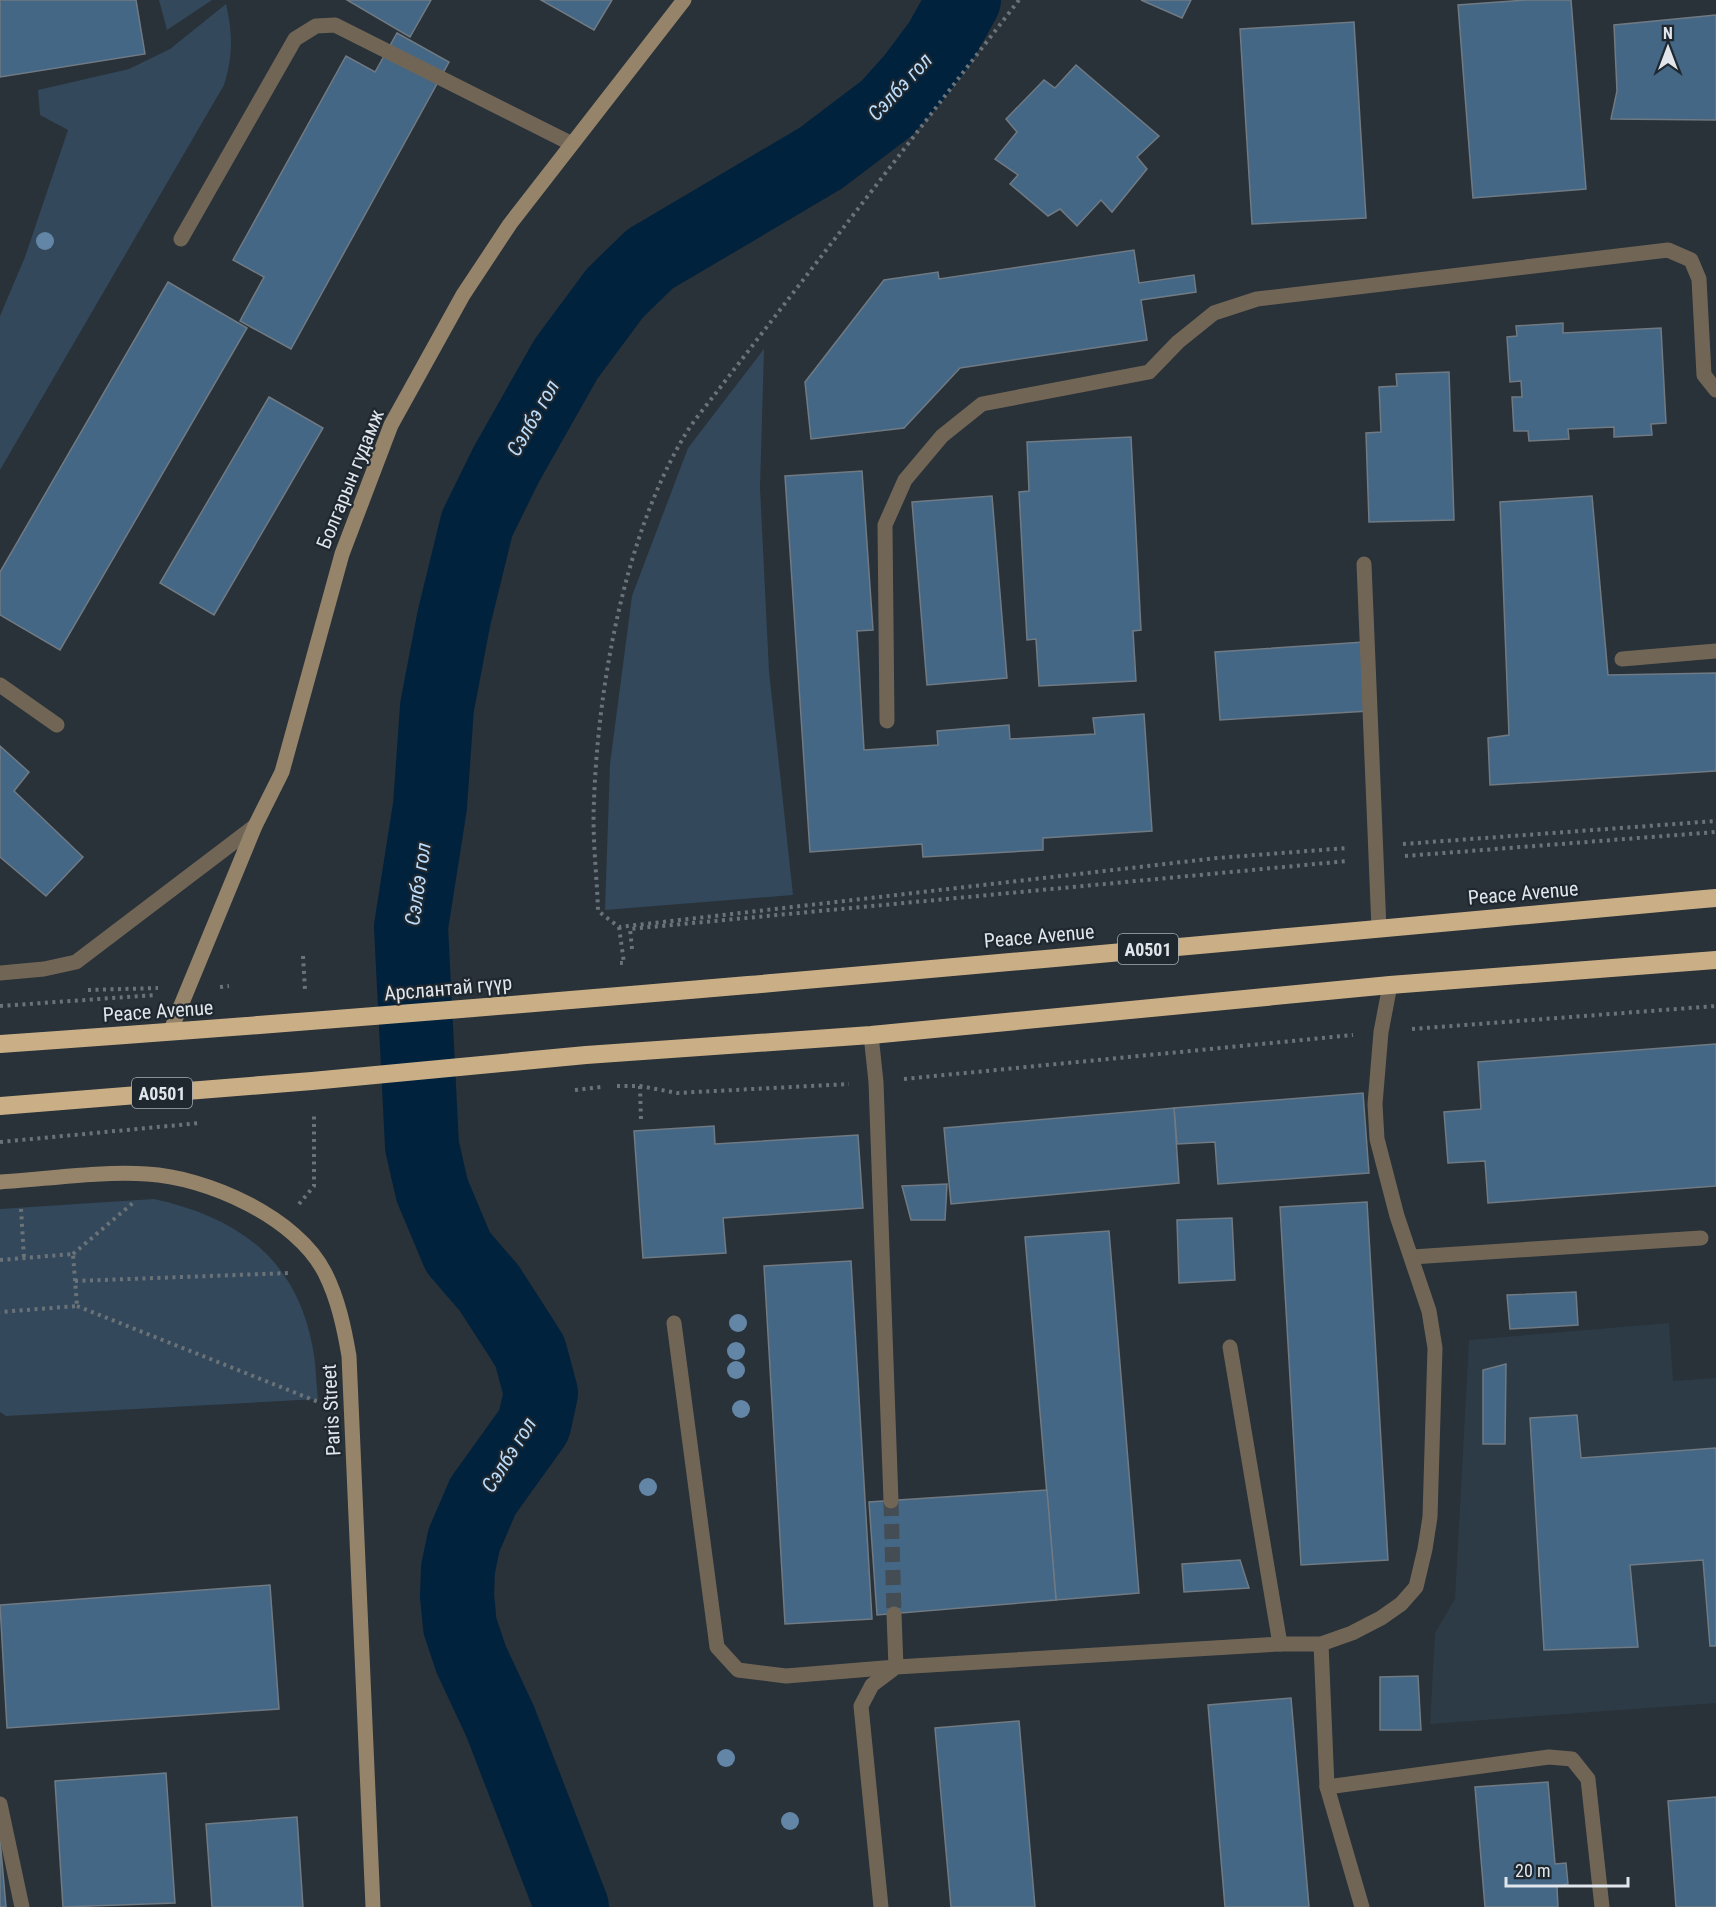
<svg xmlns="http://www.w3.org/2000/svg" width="1716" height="1907" font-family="'Roboto Condensed',sans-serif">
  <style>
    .built { fill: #2d3b47 }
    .green { fill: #33485b }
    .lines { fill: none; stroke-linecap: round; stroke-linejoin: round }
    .river { stroke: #00223d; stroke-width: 74 }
    .building { fill: #446786; stroke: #707a83; stroke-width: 1.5 }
    .street-tunnel { stroke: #444c54; stroke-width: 15; stroke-dasharray: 15 8; stroke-linecap: butt }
    .path { stroke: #6b7379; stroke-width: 4; stroke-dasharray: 3 4.5; stroke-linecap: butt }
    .lane { stroke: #716656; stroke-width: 15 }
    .street { stroke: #716656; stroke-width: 15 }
    .secondary { stroke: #958469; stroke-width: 15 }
    .highway { stroke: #caaf86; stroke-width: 18 }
    .tree { fill: #6386a6 }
    .labels { text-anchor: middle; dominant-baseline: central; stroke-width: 4.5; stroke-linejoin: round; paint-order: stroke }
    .shield { fill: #1f272f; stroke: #a6adb3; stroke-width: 1.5 }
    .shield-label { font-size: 18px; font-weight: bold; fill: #e0e6eb }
    .street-label { font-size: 20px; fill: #e0e6eb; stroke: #1f272f }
    .water-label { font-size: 21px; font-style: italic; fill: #bbddfc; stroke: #1f272f }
  </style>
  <rect width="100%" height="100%" fill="#293139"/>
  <!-- built -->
  <path class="built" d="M1669,1323L1673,1381L1716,1378V1703L1430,1724L1435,1633L1455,1599L1469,1340Z"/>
  <!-- green -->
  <g class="green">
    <path d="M159,0H212L167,30Z"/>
    <path d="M226,4C233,34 233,56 224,85L0,470V316L25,257L68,130L40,115L38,90L129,69L170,49Z"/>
    <path d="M764,349L760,488L769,671L793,895L605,910L610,764L632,596L688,448Z"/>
    <path d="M154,1199C236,1217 295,1257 312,1344C316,1362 316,1381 318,1399L6,1416L0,1412V1209Z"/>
  </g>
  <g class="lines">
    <!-- river -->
    <path class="river" d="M572,1907L500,1721L471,1659L460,1626L457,1596L458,1569L464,1540L474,1517L483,1496L534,1425L541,1393L530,1352L520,1336L489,1288L458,1252L432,1190L422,1146L411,927L430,806L437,707L454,618L477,524L506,465L566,359L615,293L650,259L821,158L887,108L913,79L940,43L964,0"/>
  </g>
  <!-- building -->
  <g class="building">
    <path d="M0,0H136L145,54L0,77Z"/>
    <path d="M347,0H431L410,37Z"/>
    <path d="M541,0H612L594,30Z"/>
    <path d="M1141,0H1191L1182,18Z"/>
    <path d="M1526,0H1571L1586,189L1473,198L1458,5Z"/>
    <path d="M1716,15V120L1611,119L1617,91L1614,25Z"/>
    <path d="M1354,22L1366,218L1252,224L1240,29Z"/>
    <path d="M397,33L449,62L291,349L240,321L264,277L233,260L346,56L375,72Z"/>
    <path d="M1076,65L1159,136L1137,157L1147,169L1112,212L1101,200L1077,226L1060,209L1048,216L1010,184L1018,175L995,159L1017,132L1006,119L1044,80L1055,88Z"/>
    <path d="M1134,250L1139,283L1194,275L1196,292L1141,300L1147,340L960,368L904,428L811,439L805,382L884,280L938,272L939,279Z"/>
    <path d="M168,282L247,328L60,650L0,615V572Z"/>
    <path d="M1563,323V333L1661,328L1666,423L1651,424L1652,435L1614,437V427L1568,429L1569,439L1529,441L1528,431H1514L1512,397H1522L1521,381L1510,382L1507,337L1517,336L1516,326Z"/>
    <path d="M1449,372L1454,520L1369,522L1366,433L1381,432L1379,387L1397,386L1396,374Z"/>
    <path d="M269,397L323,428L214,615L160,583Z"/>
    <path d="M1131,437L1141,630L1133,631L1136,681L1039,686L1036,639L1027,640L1019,492L1029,491L1027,442Z"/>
    <path d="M862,471L873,630L857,631L864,750L938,745L937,731L1009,725L1010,739L1095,734L1093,718L1144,714L1152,831L1043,838V850L923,857L922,844L810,852L785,476Z"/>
    <path d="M992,496L1007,678L927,685L912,502Z"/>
    <path d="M1592,496L1608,675L1716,673V771L1490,785L1488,738L1509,735L1500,502Z"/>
    <path d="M1364,642L1369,711L1220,720L1215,652Z"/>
    <path d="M0,746L29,772L14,791L83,857L46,896L0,857Z"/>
    <path d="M1716,1044V1186L1488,1203L1485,1161L1448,1163L1444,1112L1481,1109L1478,1062Z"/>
    <path d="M1363,1093L1369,1173L1218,1184L1215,1142L1177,1144L1174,1108Z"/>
    <path d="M1174,1108L1179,1183L951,1204L944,1128Z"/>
    <path d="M714,1126L715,1144L858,1135L863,1208L723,1218L726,1253L643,1258L634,1131Z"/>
    <path d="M947,1184L945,1220H911L902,1186Z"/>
    <path d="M1367,1202L1388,1560L1301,1565L1280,1207Z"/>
    <path d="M1232,1218L1235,1280L1179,1283L1177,1220Z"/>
    <path d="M1109,1231L1139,1593L1056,1600L1025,1237Z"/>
    <path d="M851,1261L872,1619L785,1624L764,1266Z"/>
    <path d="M1576,1292L1578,1325L1510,1329L1507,1295Z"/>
    <path d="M1506,1364L1505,1444H1483V1370Z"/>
    <path d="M1577,1415L1581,1458L1716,1448V1646H1710L1703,1560L1630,1565L1638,1647L1544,1650L1530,1418Z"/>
    <path d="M1047,1490L1056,1600L877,1615L869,1502Z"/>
    <path d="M1240,1560L1249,1588L1184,1592L1182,1564Z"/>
    <path d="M270,1585L279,1709L7,1728L0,1605Z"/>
    <path d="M1418,1676L1421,1730H1380V1677Z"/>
    <path d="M1291,1698L1309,1907H1225L1208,1705Z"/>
    <path d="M1019,1721L1035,1907H951L935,1728Z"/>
    <path d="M166,1773L175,1903L63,1907L55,1781Z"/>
    <path d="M1548,1782L1555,1864L1566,1863L1568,1884L1557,1886L1558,1907H1485L1475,1787Z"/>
    <path d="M1716,1797V1907H1676L1668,1801Z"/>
    <path d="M297,1817L303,1907H212L206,1824Z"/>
    <path d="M0,1839L6,1907H0Z"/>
  </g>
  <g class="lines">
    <!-- street-tunnel -->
    <path class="street-tunnel" d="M891,1501L894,1614"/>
    <!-- path -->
    <g class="path">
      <path d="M1019,0L719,389C707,405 692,422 682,440C624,540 598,687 594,801C592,837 597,875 598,911L619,927L1217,858L1347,848"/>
      <path d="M1403,844L1716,821"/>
      <path d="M1405,856L1716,832"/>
      <path d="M619,927L624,963H620"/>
      <path d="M632,949L630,929L1347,861"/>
      <path d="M303,956L305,990"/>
      <path d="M220,987L229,986"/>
      <path d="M88,990L158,988"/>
      <path d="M0,1006L155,995"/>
      <path d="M1412,1029L1716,1006"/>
      <path d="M904,1079L1353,1035"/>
      <path d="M617,1086H640L677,1093L849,1084"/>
      <path d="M640,1086L641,1121"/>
      <path d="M575,1090L601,1087"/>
      <path d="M0,1142L200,1123"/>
      <path d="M299,1204L314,1186V1112"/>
      <path d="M21,1209L24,1258"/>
      <path d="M73,1254L134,1202"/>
      <path d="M0,1260L73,1254L77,1306L0,1312"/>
      <path d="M75,1281L290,1273"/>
      <path d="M77,1306L321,1403"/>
    </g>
    <!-- lane -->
    <g class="lane">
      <path d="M181,239L295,39L316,26L335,25L572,144"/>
      <path d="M1364,564L1379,929"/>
      <path d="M1622,659L1716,651"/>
      <path d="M1412,1257L1701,1238"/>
      <path d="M674,1323L717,1647L738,1670L786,1676L896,1667L894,1614"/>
      <path d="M1230,1347L1280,1644"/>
      <path d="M0,1804L22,1907"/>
    </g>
    <!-- street -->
    <g class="street">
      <path d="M0,685L57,725"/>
      <path d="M887,721L885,525L905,480L942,436L982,404L1149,372L1178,342L1214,313L1257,299L1668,250L1691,260L1699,279L1704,375L1716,390"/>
      <path d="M0,973L44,969L76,962L255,826"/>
      <path d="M871,1035L876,1082L891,1501"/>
      <path d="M1321,1644L1327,1787L1362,1907"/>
      <path d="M1327,1787L1549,1757L1572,1759L1588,1779L1602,1907"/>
      <path d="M881,1907L861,1706L872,1685L896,1667L1280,1644H1321L1352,1633L1381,1618L1401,1604L1416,1587L1425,1549L1430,1517L1435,1348L1429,1311L1397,1216L1377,1139L1375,1104L1381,1032L1390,985"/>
    </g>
    <!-- secondary -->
    <g class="secondary">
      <path d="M170,1032L255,826L282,772L342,554L391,425L463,295L510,224L684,0"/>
      <path d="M0,1182C47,1179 100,1171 147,1174C206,1177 297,1217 325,1273C338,1299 344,1327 349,1356L373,1907"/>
    </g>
    <!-- highway -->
    <g class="highway">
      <path d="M0,1044C573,1004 1144,950 1716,898"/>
      <path d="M0,1106L312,1081L586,1055L871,1035L1390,985L1716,960"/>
    </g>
  </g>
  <!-- trees -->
  <g class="tree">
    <circle cx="45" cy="241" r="9"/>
    <circle cx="738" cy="1323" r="9"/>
    <circle cx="736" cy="1351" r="9"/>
    <circle cx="736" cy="1370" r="9"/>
    <circle cx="741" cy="1409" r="9"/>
    <circle cx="648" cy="1487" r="9"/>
    <circle cx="726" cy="1758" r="9"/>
    <circle cx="790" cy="1821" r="9"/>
  </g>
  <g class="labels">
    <!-- shield labels -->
    <g class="shield">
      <rect x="1118" y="934" width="60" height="30" rx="4.5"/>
      <rect x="132" y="1078" width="60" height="30" rx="4.5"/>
    </g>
    <g class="shield-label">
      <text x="1148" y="949">A0501</text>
      <text x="162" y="1093">A0501</text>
    </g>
    <!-- street labels -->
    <g class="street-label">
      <text transform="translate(350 479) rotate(-68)">Болгарын гудамж</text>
      <text transform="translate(1523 893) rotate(-5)">Peace Avenue</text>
      <text transform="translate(1039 936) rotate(-5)">Peace Avenue</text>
      <text transform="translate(448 988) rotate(-5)">Арслантай гүүр</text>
      <text transform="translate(158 1011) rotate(-4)">Peace Avenue</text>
      <text transform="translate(331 1410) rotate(-93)">Paris Street</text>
    </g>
    <!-- water labels -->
    <g class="water-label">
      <text transform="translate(900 87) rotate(-47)">Сэлбэ гол</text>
      <text transform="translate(533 418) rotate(-60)">Сэлбэ гол</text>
      <text transform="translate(418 884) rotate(-82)">Сэлбэ гол</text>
      <text transform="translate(509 1455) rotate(-58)">Сэлбэ гол</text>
    </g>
  </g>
  <!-- north arrow -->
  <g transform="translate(1668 48)" stroke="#1f272f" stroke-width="4.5" paint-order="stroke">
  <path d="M0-4.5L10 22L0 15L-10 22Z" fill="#e0e6eb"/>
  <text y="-9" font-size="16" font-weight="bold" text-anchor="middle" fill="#e0e6eb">N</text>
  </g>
  <!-- scale -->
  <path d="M1506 1877v9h122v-9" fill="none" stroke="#e0e6eb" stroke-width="3"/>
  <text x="1515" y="1877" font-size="18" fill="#e0e6eb" stroke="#1f272f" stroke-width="4.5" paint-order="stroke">20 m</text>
</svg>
